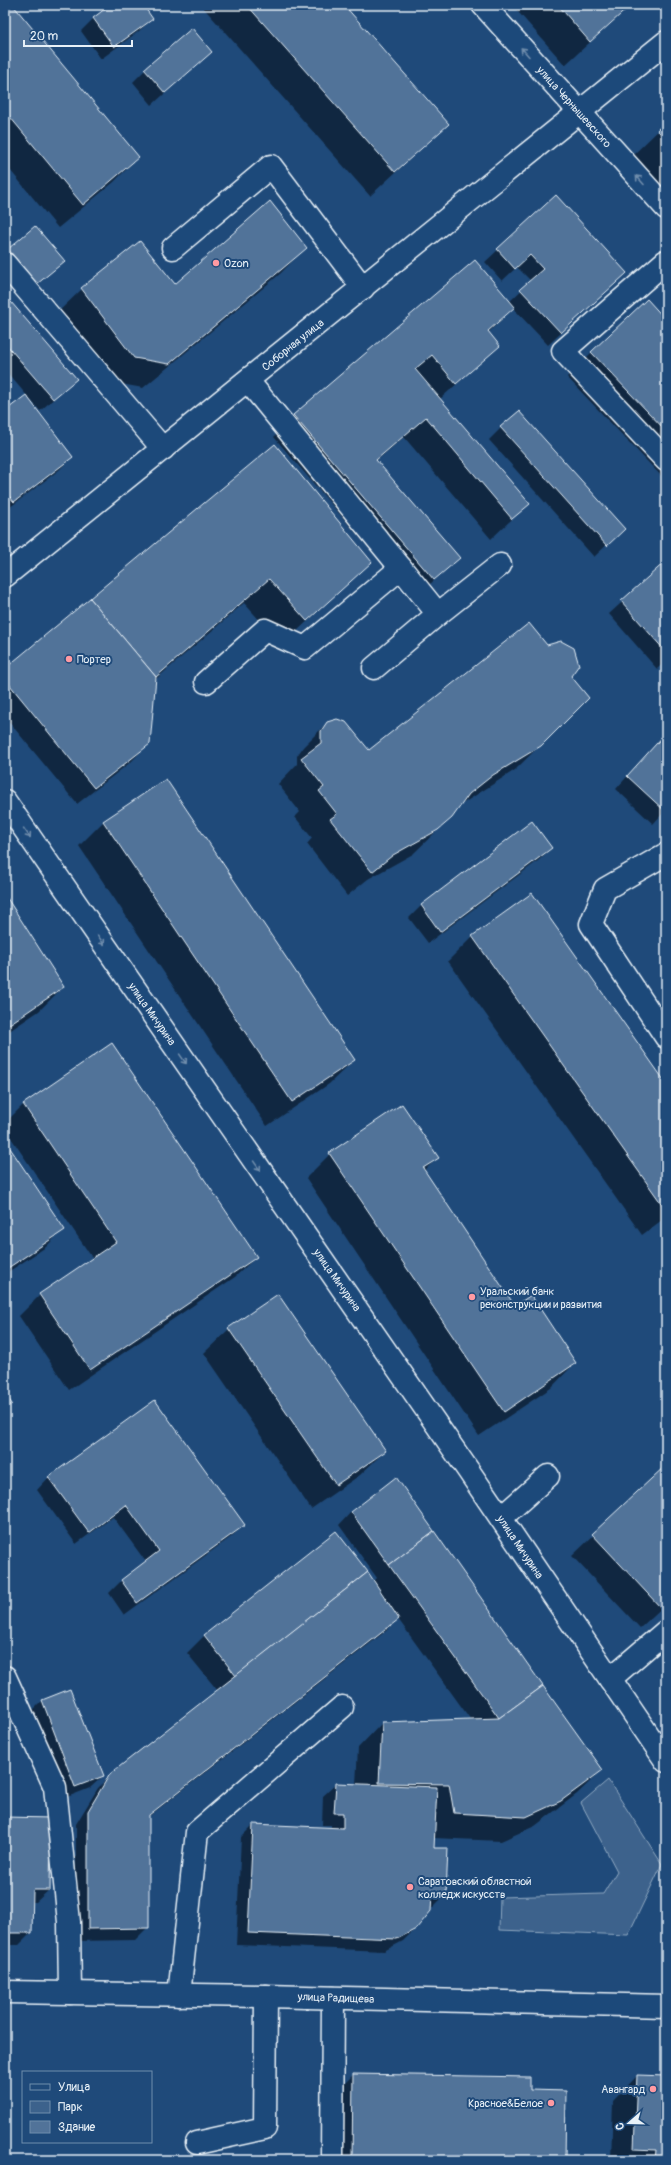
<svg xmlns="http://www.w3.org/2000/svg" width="671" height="2165" font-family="Pangolin,sans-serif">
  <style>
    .green { fill: #3c628c; stroke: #92aac2 }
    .shadow { fill: #0007 }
    .building { fill: #517399; stroke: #e8f1f8 }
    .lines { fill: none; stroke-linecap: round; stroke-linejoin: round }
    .minor-casing { stroke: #e8f1f8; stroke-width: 25 }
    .major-casing { stroke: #e8f1f8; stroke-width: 25 }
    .minor { stroke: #1f4a7a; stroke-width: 22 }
    .major { stroke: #1f4a7a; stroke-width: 22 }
    .oneway { stroke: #6f8dac }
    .poi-dot { fill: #ff9aa2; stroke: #1f4a7a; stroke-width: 1.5 }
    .labels { text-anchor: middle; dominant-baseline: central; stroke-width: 4; stroke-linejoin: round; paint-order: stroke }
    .street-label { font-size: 11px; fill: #e8f1f8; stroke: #1f4a7a }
    .poi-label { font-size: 11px; fill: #e8f1f8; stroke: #1f4a7a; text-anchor: start }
  </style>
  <rect width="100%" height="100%" fill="#1f4a7a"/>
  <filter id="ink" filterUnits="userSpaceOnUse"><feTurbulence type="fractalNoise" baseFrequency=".025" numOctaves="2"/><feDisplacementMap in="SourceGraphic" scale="8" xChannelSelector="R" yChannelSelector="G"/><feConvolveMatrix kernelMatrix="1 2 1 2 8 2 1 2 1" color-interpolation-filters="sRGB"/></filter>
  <g filter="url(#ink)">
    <!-- green -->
    <path class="green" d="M608,1780L662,1864L628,1935L499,1930L500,1897L603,1894L617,1871L581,1803Z"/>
    <!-- shadow -->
    <g class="shadow">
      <path d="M5,5H11L138,157L114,182L58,228L5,164Z"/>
      <path d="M112,5H142L152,19L139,31L101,59L81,31L93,19Z"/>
      <path d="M201,5H342L448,124L370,196Z"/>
      <path d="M512,5H631L565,65Z"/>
      <path d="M211,52L152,105L133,82L145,70Z"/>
      <path d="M666,123V190L633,155Z"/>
      <path d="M556,196L613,285L548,345L513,308L488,333L499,346L440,399L529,503L491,539L404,437L376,461L458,558L413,600L274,437L294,416L509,302L531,281L517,267L502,281L485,262Z"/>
      <path d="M140,243L175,285L305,248L281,273L143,388L110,382L57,313L82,289Z"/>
      <path d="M9,250L63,261L24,296L5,272V253Z"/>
      <path d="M5,296L76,379L40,411L5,370Z"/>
      <path d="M666,321V481L567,377L592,352Z"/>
      <path d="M5,412L72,457L59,470L5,511Z"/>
      <path d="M501,428L611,541L594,557L489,440Z"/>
      <path d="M371,562L282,645L244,603L155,680L149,743L132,761L77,804L5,717V671L90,600Z"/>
      <path d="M666,562V661L657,669L609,614Z"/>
      <path d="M570,676L588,698L515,770L459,806L451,817L413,854L368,879L347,896L307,844L312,838L295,817L300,812L278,784L297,764V756L303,747L327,723L369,752Z"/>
      <path d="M666,733V810L653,824L616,789Z"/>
      <path d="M165,780L354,1060L329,1084L267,1126L79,846L103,822Z"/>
      <path d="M532,822L551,848L539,860L428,943L409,918L421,906Z"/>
      <path d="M5,897L63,987L39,1011L5,1034Z"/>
      <path d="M473,936L666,1085V1217L642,1235L448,961Z"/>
      <path d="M112,1045L256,1257L235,1277L69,1390L19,1316L40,1295L93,1259L5,1129V1123L23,1105Z"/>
      <path d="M5,1152L63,1229L46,1247L5,1274Z"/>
      <path d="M330,1154L437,1158L424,1171L515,1307L575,1363L551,1388L479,1436L306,1178Z"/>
      <path d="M229,1329L385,1451L360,1475L311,1509L204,1353Z"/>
      <path d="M666,1466V1604L640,1628L572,1556Z"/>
      <path d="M49,1477L244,1525L231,1537L124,1615L109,1593L121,1581L146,1562L113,1517L76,1544L37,1490Z"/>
      <path d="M396,1479L602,1770L577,1794L535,1826L501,1841L433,1838V1849L445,1895L433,1907H430L416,1928L403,1941L384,1951L236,1945L241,1837L253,1825L331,1828V1825H322L323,1796L336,1784H356L358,1748L382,1723L471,1720L398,1619L386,1631L148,1817V1927L135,1940L76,1941V1824L98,1788L111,1775L218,1691L187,1653L204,1636L336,1533L373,1582L377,1578L339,1525L351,1512Z"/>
      <path d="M70,1690L103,1776L90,1788L62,1799L30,1713L42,1701Z"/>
      <path d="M5,1818L49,1890L36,1902H31V1933L19,1945H5Z"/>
      <path d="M353,2075L529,2091L565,2092L564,2160H326V2102Z"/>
      <path d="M637,2076H666V2160H611L613,2101Z"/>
    </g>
    <!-- building -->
    <g class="building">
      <path d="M5,5H13L139,157L83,205L5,111Z"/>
      <path d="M110,5H143L153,19L114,47L93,18Z"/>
      <path d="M247,5H344L449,124L395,172Z"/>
      <path d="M558,5H631L590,42Z"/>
      <path d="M192,28L212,52L165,93L144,69Z"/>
      <path d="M666,121V139L657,130Z"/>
      <path d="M556,195L627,273L561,333L520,289L543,269L530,255L515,269L497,249Z"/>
      <path d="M270,201L307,248L169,364L134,358L81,288L140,241L175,284Z"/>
      <path d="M35,226L65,261L37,284L8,249Z"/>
      <path d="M475,260L515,307L488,331L500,346L456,384L432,355L415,369L530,504L512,519L426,417L376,460L460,558L434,580L293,415Z"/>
      <path d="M5,295L77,379L53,399L5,343Z"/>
      <path d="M647,299L666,320V431L591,352Z"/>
      <path d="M26,395L73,457L14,502L5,491V411Z"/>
      <path d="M519,411L625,529L607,546L500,427Z"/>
      <path d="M275,444L372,562L307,621L269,579L156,677L90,598Z"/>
      <path d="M666,561V652L621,601Z"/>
      <path d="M90,598L156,677L150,744L94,788L5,679L8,666Z"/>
      <path d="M529,623L547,645L561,641L574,648L579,665L571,676L589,698L541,746L493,775L469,794L452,818L438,830L393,855L372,872L330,819L337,814L319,791L324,787L301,758L321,743V731L327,722L337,719L346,722L369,750Z"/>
      <path d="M666,733V812L627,776Z"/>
      <path d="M166,779L355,1060L292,1102L103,821Z"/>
      <path d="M532,821L552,848L440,932L421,905Z"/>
      <path d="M532,893L666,1083V1210L472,936Z"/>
      <path d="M5,895L64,987L5,1027Z"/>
      <path d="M112,1043L257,1257L90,1370L39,1294L116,1242L23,1104Z"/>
      <path d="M402,1104L439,1158L423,1168L515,1306L531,1295L576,1363L504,1412L329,1153Z"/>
      <path d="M10,1148L65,1230L8,1268L5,1264V1151Z"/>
      <path d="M278,1294L386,1451L336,1485L228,1328Z"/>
      <path d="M5,1393L12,1404L5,1408Z"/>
      <path d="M155,1400L245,1525L137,1603L121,1580L159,1551L126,1505L89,1533L48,1477Z"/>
      <path d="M666,1465V1604L661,1608L592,1534Z"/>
      <path d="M396,1477L434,1531L389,1565L351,1512Z"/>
      <path d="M336,1531L368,1572L236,1676L204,1635Z"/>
      <path d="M434,1531L543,1686L499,1718L389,1565Z"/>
      <path d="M368,1572L399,1619L149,1815V1928L88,1929V1811L110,1774Z"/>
      <path d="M543,1686L603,1770L561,1801L526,1817L454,1813L449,1784L379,1783L382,1722L499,1718Z"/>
      <path d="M70,1689L104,1776L75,1787L42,1700Z"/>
      <path d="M336,1783L437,1787L434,1848H448L446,1895L432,1894L431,1911L416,1929L397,1939L248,1933L253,1824L343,1828V1813H334Z"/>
      <path d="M5,1817L51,1818L50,1890H33L32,1933H5Z"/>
      <path d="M353,2074L530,2077V2090L566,2091L565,2160L416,2158V2160H352Z"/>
      <path d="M637,2075L666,2076V2160H655L656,2150L634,2149Z"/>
    </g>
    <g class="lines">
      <!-- minor casing -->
      <g class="minor-casing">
        <g id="minor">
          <path d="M173,248L271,166L363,288"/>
          <path d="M666,261L563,351L666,460"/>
          <path d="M5,264L163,449"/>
          <path d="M5,576L666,42"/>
          <path d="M438,614L500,565"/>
          <path d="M374,668L438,614L401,568"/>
          <path d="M206,682L265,630L305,648L401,568L248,381"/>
          <path d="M666,854L605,889L591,924L666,1037"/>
          <path d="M501,1518L548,1476"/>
          <path d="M5,1677L55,1787L69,1922L70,1993"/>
          <path d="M610,1679L666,1631"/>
          <path d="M5,1992L266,1996L666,2006"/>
          <path d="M179,1995L197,1832L342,1707"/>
          <path d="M197,2143L265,2128L266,1996"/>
          <path d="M332,2160L333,1998"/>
        </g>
      </g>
      <!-- major casing -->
      <g class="major-casing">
        <g id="major">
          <path d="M483,5L666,208"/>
          <path d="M5,801L468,1470L666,1761"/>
        </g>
      </g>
      <!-- minor -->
      <use href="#minor" class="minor"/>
      <!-- major -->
      <use href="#major" class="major"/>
    </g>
    <!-- one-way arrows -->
    <defs><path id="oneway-shaft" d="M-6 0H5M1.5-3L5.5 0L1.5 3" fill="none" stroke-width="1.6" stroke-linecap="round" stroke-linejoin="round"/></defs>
    <g class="oneway">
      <use href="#oneway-shaft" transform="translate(525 52) rotate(-132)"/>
      <use href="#oneway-shaft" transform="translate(640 180) rotate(-132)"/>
      <use href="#oneway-shaft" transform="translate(27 833) rotate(55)"/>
      <use href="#oneway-shaft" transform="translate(101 940) rotate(55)"/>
      <use href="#oneway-shaft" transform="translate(183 1059) rotate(55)"/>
      <use href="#oneway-shaft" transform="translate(257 1166) rotate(55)"/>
    </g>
  </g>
  <!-- markers -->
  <g class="poi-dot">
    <circle cx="216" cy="263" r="4"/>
    <circle cx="69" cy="659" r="4"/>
    <circle cx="472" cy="1297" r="4"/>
    <circle cx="410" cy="1887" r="4"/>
    <circle cx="653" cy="2089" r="4"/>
    <circle cx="551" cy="2103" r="4"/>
  </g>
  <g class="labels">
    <!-- street labels -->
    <g class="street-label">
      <text transform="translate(574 107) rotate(48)">улица Чернышевского</text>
      <text transform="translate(293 345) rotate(-39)">Соборная улица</text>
      <text transform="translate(152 1014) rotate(55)">улица Мичурина</text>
      <text transform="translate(337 1280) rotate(55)">улица Мичурина</text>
      <text transform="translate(520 1547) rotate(56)">улица Мичурина</text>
      <text transform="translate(336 1998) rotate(2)">улица Радищева</text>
    </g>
    <!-- poi labels -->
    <g class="poi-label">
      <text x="224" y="263">Ozon</text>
      <text x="77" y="659">Портер</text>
      <text x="480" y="1291">Уральский банк<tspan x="480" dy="13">реконструкции и развития</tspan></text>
      <text x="418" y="1881">Саратовский областной<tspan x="418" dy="13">колледж искусств</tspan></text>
      <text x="645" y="2089" text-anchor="end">Авангард</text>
      <text x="543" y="2103" text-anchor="end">Красное&amp;Белое</text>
    </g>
  </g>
  <!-- margin -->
  <rect width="671" height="2165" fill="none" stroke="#1f4a7a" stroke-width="20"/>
  <rect x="10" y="10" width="651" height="2145" fill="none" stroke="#e8f1f8" stroke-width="1.5" filter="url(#ink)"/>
  <!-- legend -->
  <rect x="22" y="2071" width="130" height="72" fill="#1f4a7a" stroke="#6f8dac"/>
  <rect x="30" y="2084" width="20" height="6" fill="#1f4a7a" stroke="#6f8dac"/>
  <text x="58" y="2091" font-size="12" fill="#e8f1f8">Улица</text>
  <rect x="30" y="2101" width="20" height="12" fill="#3c628c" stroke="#6f8dac"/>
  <text x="58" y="2111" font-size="12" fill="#e8f1f8">Парк</text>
  <rect x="30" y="2121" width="20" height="12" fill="#517399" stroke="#6f8dac"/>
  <text x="58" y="2131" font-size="12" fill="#e8f1f8">Здание</text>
  <!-- north arrow -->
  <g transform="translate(629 2123) rotate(250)" stroke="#1f4a7a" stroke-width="3" paint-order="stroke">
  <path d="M0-3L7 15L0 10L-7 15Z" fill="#e8f1f8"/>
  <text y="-6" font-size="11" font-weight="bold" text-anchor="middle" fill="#e8f1f8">С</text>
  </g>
  <!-- scale -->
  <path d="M24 40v6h108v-6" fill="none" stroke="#e8f1f8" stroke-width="2"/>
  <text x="30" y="40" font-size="12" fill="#e8f1f8" stroke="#1f4a7a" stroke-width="3" paint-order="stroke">20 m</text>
</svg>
